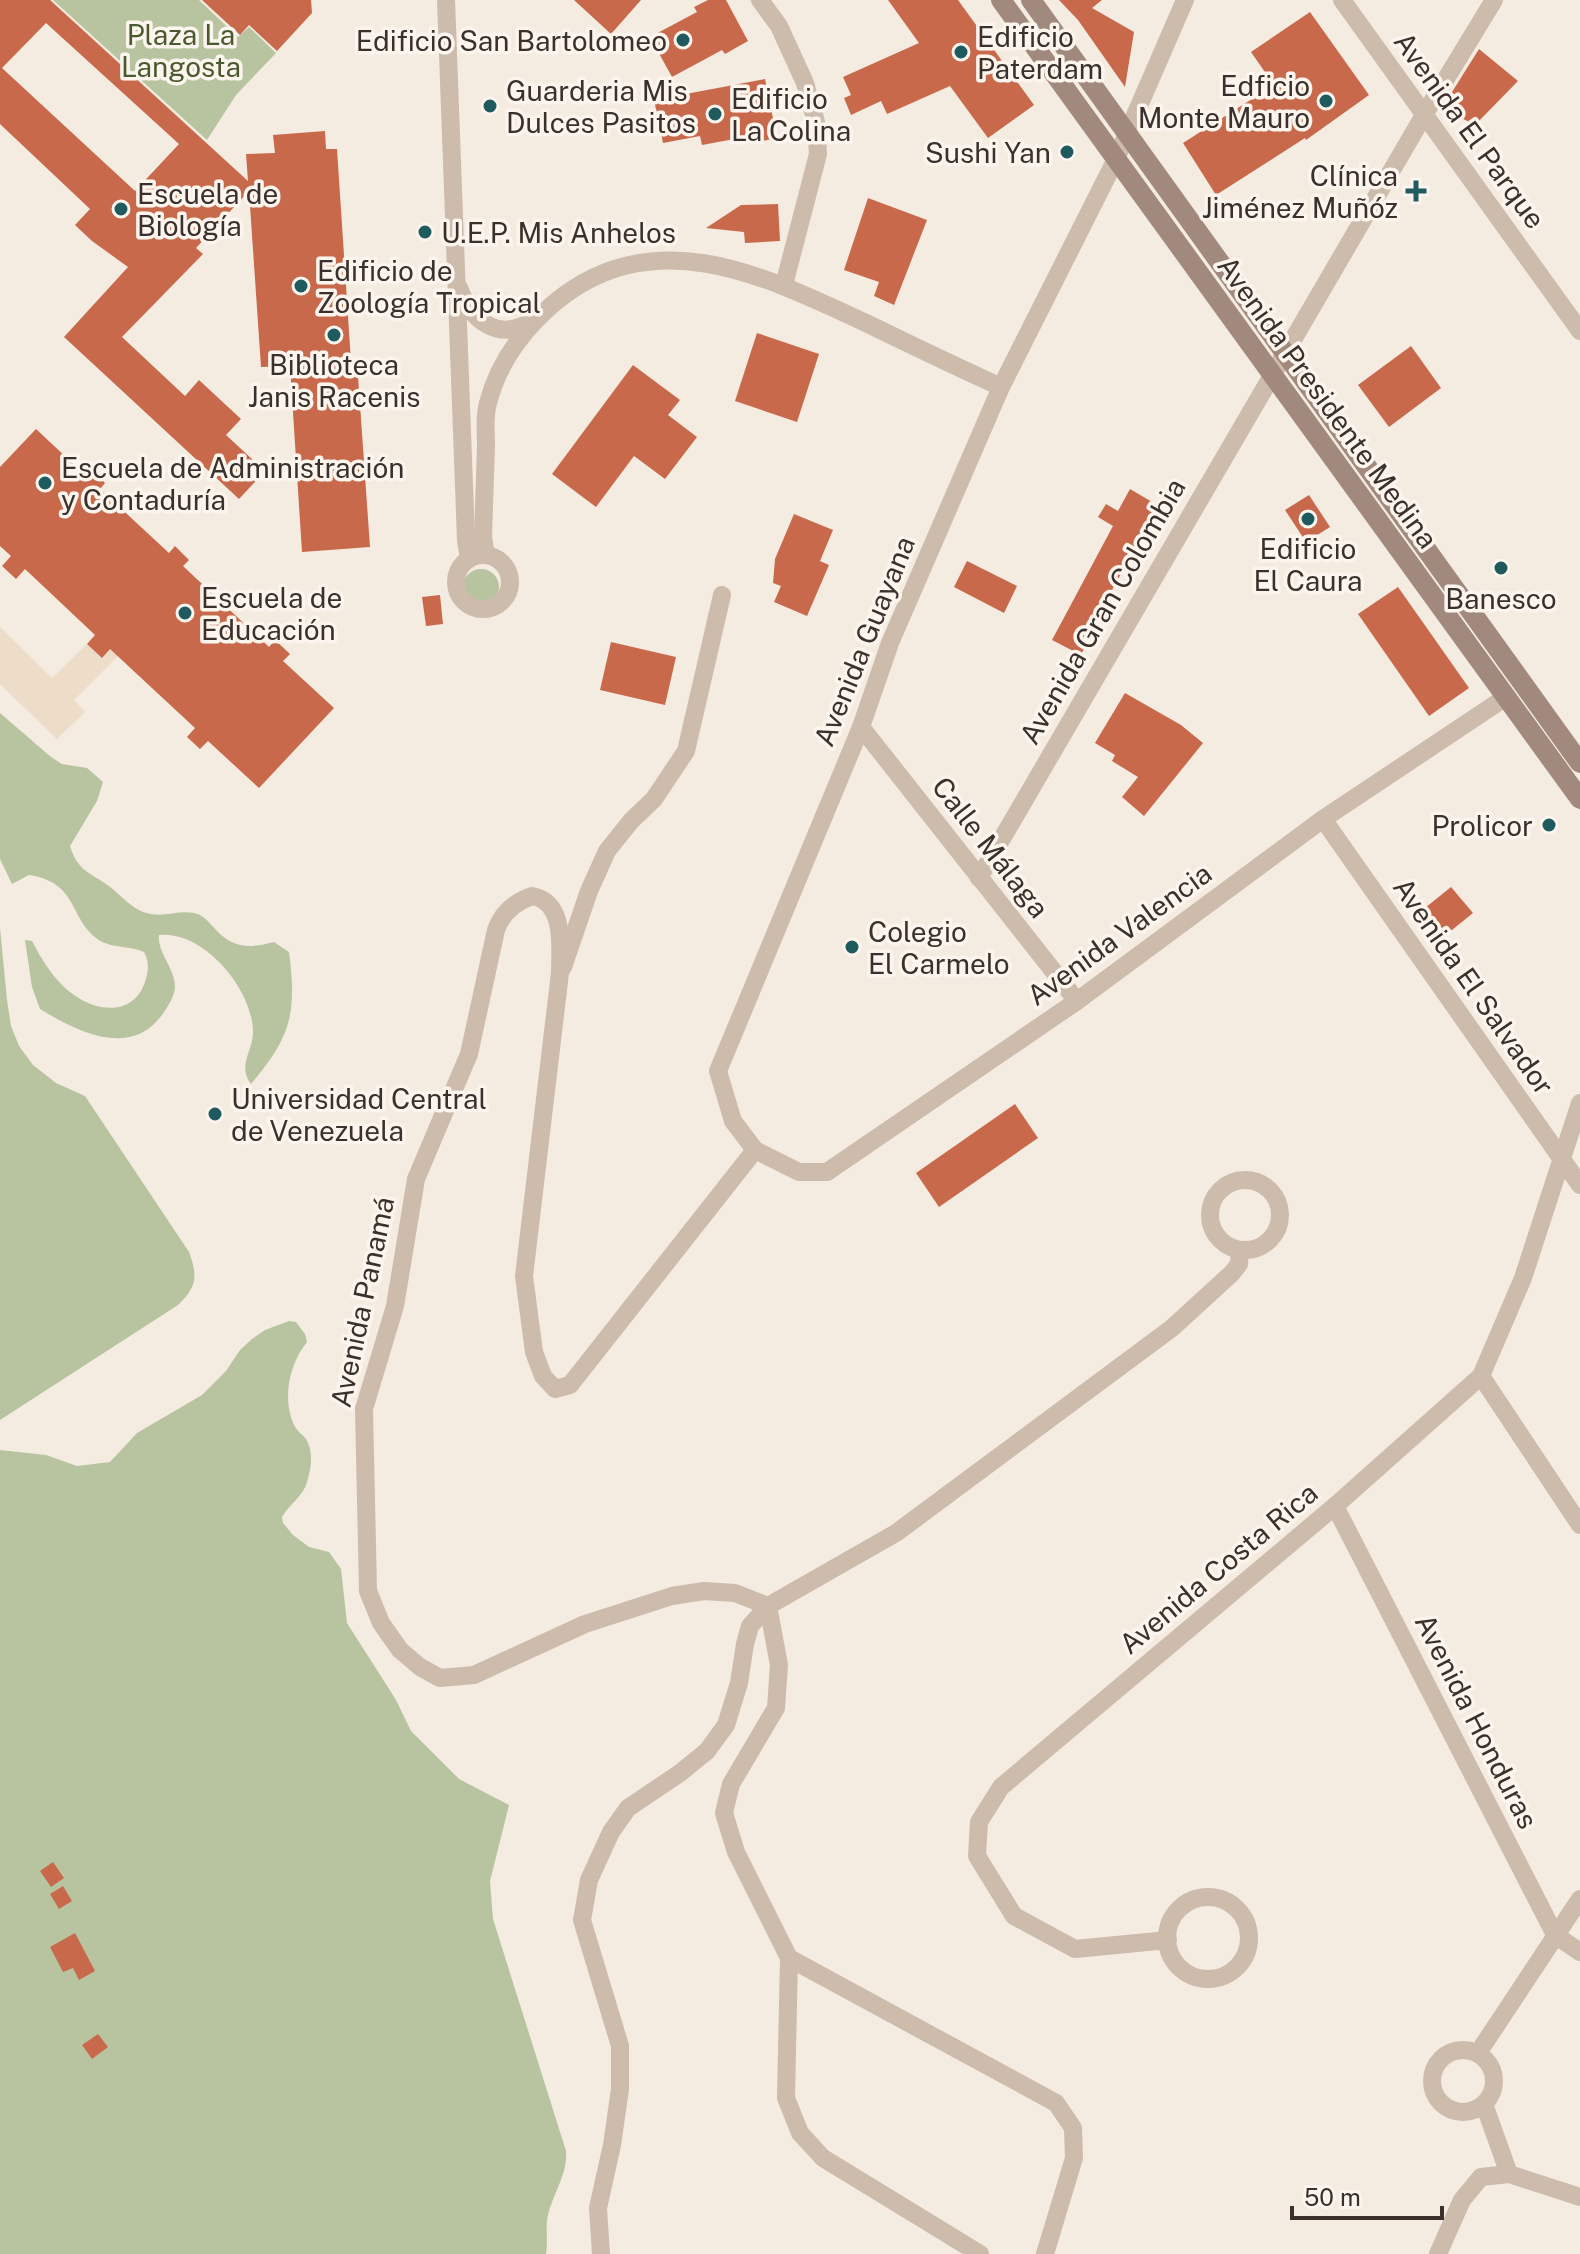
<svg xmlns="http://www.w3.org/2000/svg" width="1580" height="2254" font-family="'Public Sans',sans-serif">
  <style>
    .green { fill: #b8c4a0 }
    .plaza { fill: #ecdcc8 }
    .building { fill: #c8694b; fill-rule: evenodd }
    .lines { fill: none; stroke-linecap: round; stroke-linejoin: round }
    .street { stroke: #cdbbac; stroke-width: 18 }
    .secondary { stroke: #a18a7d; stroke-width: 20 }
    .poi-dot { fill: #1f5a5e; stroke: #fbf5ee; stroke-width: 3 }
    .labels { text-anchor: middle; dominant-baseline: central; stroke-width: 7; stroke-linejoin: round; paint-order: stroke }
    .park-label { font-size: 28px; fill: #4a5a2e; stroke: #fbf5ee }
    .poi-label { font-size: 28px; fill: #3b302b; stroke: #fbf5ee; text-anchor: start }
    .street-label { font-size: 28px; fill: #3b302b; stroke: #fbf5ee }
  </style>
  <rect width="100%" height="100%" fill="#f4ebe1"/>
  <!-- green -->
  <g class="green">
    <path d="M53,0H199L238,37L249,27L276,53L236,95L207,140Z"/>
    <circle cx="481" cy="587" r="18"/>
    <path d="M0,713L51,757L62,764L87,768L103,782L97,801L70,846C77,869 88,872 106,884C122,895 132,911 151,914C167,917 185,908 200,915C207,919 213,927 218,932C235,949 252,948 274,942L289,952C297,1013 291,1037 251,1084C237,1066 253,1051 253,1032C253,989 203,930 159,935C157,952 175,968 175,987C174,998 168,1006 162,1015C130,1059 76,1031 40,1009L32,987L25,940L32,941C42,960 55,982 74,995C99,1013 134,1015 145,982C149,971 149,961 144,952C128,945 110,949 96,938C68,915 78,883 29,875L12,884L0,859Z"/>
    <path d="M0,928L7,1000L11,1026L19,1046L33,1065L56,1083L85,1096L189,1252C198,1276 197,1287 178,1305L0,1420Z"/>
    <path d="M289,1321L296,1322L305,1334L307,1342C289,1364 282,1399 294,1425C297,1431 302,1434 306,1439C314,1452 311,1469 307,1482C304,1495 289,1505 282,1517L283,1523L293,1535L309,1547L329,1552L341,1569L347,1623L396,1700L411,1731L459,1779L509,1805L490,1881L493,1919L566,2151C568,2176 550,2197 547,2221C546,2232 548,2243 546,2254H0V1450L46,1455L77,1466L110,1462L137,1433L202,1395L226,1371L240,1350L252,1339L265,1330Z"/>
  </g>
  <!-- plaza -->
  <path class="plaza" d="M0,627L52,678L87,644L102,658L110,649L118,656L74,700L85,712L57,739L0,684Z"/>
  <!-- building -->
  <g class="building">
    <path d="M0,0H50L248,181L246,154L275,153L273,135L325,131L326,149H337L352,377L358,376L370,547L302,552L290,366L261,367L249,191L196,248L203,254L122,337L185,396L199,380L241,419L226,435L265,471L239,499L64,337L128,267L92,241L75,225L90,209L0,124ZM46,23L179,144L135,191L2,68Z"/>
    <path d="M202,0H311L312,13L277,51L249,25L240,35Z"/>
    <path d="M574,0H641L611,34Z"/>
    <path d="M708,0H726L748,41L725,54L722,50L672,77L650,37L697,12L694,7Z"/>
    <path d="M888,0H958L1034,105L988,138L950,86L887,114L881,101L851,115L844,98L851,95L843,77L919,43Z"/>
    <path d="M1059,0H1102L1092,8L1134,32L1125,87L1078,20Z"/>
    <path d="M1310,12L1369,95L1306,140L1305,138L1216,195L1183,143L1274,85L1251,52Z"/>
    <path d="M1479,49L1518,81L1475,125L1442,108Z"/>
    <path d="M765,79L777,138L747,144L745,137L702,145L700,136L663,143L654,100Z"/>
    <path d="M868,198L927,220L894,305L874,296L879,282L844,270Z"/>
    <path d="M778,204L780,241L745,243L744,232L706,228L741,205Z"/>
    <path d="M757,333L819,354L797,422L735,401Z"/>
    <path d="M1411,346L1441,388L1389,427L1358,385Z"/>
    <path d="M633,365L680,400L668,415L697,437L665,479L634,456L596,507L552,474Z"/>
    <path d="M36,429L83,473L89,467L105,483L100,489L169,553L175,546L189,560L183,566L269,647L275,640L290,654L283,661L334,708L259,788L208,741L200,749L187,737L195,728L110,649L102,658L87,644L95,635L25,569L16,579L2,566L11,556L0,546V467Z"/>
    <path d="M1130,489L1159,506L1112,590L1081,655L1052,640L1113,526L1098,517L1106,504L1118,511Z"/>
    <path d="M1309,495L1330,527L1306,542L1285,510Z"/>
    <path d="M794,514L833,530L820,561L829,565L807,616L774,602L781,586L773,583L775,559Z"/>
    <path d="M967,561L1017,586L1004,613L954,587Z"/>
    <path d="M1398,587L1469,688L1429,716L1358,614Z"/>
    <path d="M440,595L443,624L426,626L422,597Z"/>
    <path d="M611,642L676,657L665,705L600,690Z"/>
    <path d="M1125,693L1181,725L1203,743L1144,816L1122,797L1138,777L1112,761L1115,755L1095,743Z"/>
    <path d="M1451,887L1473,913L1447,934L1425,908Z"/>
    <path d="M1015,1104L1038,1138L939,1207L916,1173Z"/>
    <path d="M53,1862L64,1878L51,1887L40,1871Z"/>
    <path d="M63,1886L72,1901L59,1909L50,1894Z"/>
    <path d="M75,1933L95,1971L79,1980L73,1968L63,1972L50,1947Z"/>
    <path d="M98,2034L108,2047L92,2059L82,2045Z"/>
  </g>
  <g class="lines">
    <!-- street -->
    <g class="street">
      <path d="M446,0L466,540L469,559"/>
      <path d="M760,0L779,26L805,83L816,122L818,154L784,285"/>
      <path d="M1185,0L1116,159L1001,387L890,643L861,727L718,1071L733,1121L755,1150L799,1172H827L1077,1001L1323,819L1506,697"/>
      <path d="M1342,0L1580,331"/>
      <path d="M459,288C471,320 498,342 530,322"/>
      <circle cx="483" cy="582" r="27"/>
      <path d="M486,555L483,537C484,506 485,476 486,446C486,432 484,416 488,403C498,364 523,330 553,304C652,220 763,275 864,322C909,344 955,366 1001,387"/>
      <path d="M861,727L1077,1001"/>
      <path d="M1323,819L1580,1185"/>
      <path d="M979,878L1424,115L1494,0"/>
      <path d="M563,967L589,891L607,851L631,821L654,799L686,751L722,595"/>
      <circle cx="1245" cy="1215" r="35"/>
      <path d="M1481,1376L1580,1525"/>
      <path d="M1335,1506L1555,1935L1580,1952"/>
      <circle cx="1208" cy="1938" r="41"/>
      <path d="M1168,1940L1075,1949L1014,1916L977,1856L979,1822L1001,1787L1335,1506L1481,1376L1523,1278L1580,1103"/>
      <path d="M789,1958L786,2098L800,2133L823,2158L980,2254"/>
      <circle cx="1463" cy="2081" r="31"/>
      <path d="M1478,2053L1580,1899"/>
      <path d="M1484,2104L1509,2174"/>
      <path d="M601,2254L598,2208L612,2145L620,2089V2046L582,1920L589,1880L611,1832L628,1808L680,1773L707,1751L726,1725L739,1683L745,1644L750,1626L768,1606L735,1593L704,1591L672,1596L585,1624L474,1675L440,1678L420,1667L400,1650L381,1623L368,1591L364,1409L395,1306L416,1179L469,1054L496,930C502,913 515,902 532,896C566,902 560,947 560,973L524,1276L534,1352L543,1376L555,1389L570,1385L755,1150"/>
      <path d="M1045,2254L1074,2158L1073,2128L1056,2103L789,1958L736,1852L724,1813L731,1784L776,1708L779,1665L768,1606L896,1533L1172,1328L1232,1273L1239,1264L1240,1250"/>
      <path d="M1438,2254L1462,2200L1481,2177L1509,2174L1580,2197"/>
    </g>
    <!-- secondary -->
    <g class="secondary">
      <path d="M1001,0L1580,799"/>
      <path d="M1031,0L1580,763"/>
    </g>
  </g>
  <!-- markers -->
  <g class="poi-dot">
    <circle cx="683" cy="40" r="8"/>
    <circle cx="961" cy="52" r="8"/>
    <circle cx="1326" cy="101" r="8"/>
    <circle cx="490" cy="106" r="8"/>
    <circle cx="715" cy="114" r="8"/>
    <circle cx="1067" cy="152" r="8"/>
    <path d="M1412 179h8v8h8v8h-8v8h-8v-8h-8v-8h8z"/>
    <circle cx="121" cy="209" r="8"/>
    <circle cx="425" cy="232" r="8"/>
    <circle cx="301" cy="286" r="8"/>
    <circle cx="334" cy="335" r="8"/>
    <circle cx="45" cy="483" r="8"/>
    <circle cx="1308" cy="519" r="8"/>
    <circle cx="1501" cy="568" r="8"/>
    <circle cx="185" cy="613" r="8"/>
    <circle cx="1549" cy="825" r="8"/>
    <circle cx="852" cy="947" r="8"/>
    <circle cx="215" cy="1114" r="8"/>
  </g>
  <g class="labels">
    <!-- park labels -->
    <g class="park-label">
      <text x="181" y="34">Plaza La<tspan x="181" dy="32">Langosta</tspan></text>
    </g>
    <!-- poi labels -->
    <g class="poi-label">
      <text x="977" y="36">Edificio<tspan x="977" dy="32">Paterdam</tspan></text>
      <text x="667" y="40" text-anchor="end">Edificio San Bartolomeo</text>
      <text x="1310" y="85" text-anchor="end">Edficio<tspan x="1310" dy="32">Monte Mauro</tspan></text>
      <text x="506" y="90">Guarderia Mis<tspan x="506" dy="32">Dulces Pasitos</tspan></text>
      <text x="731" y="98">Edificio<tspan x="731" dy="32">La Colina</tspan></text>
      <text x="1051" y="152" text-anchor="end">Sushi Yan</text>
      <text x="1398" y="175" text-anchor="end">Clínica<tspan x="1398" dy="32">Jiménez Muñóz</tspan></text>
      <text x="137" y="193">Escuela de<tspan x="137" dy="32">Biología</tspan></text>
      <text x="441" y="232">U.E.P. Mis Anhelos</text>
      <text x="317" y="270">Edificio de<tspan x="317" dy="32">Zoología Tropical</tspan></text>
      <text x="334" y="364" text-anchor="middle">Biblioteca<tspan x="334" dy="32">Janis Racenis</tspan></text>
      <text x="61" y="467">Escuela de Administración<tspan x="61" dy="32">y Contaduría</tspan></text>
      <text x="1308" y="548" text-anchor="middle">Edificio<tspan x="1308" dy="32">El Caura</tspan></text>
      <text x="201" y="597">Escuela de<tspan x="201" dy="32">Educación</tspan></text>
      <text x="1501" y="598" text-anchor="middle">Banesco</text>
      <text x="1533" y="825" text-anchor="end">Prolicor</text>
      <text x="868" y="931">Colegio<tspan x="868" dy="32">El Carmelo</tspan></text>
      <text x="231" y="1098">Universidad Central<tspan x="231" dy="32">de Venezuela</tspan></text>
    </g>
    <!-- street labels -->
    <g class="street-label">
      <text transform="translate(1470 130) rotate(54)">Avenida El Parque</text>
      <text transform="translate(1328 402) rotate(54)">Avenida Presidente Medina</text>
      <text transform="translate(1102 611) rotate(-60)">Avenida Gran Colombia</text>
      <text transform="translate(864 641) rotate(-68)">Avenida Guayana</text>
      <text transform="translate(991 847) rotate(52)">Calle Málaga</text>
      <text transform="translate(1119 934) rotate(-36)">Avenida Valencia</text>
      <text transform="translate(1474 986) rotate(55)">Avenida El Salvador</text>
      <text transform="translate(362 1302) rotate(-78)">Avenida Panamá</text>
      <text transform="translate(1218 1568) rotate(-40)">Avenida Costa Rica</text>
      <text transform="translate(1477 1721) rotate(63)">Avenida Honduras</text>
    </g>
  </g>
  <!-- scale -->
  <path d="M1292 2206v12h150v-12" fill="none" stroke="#3b302b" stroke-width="4"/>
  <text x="1304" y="2206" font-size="24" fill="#3b302b" stroke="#fbf5ee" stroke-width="6" paint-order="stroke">50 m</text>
</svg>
